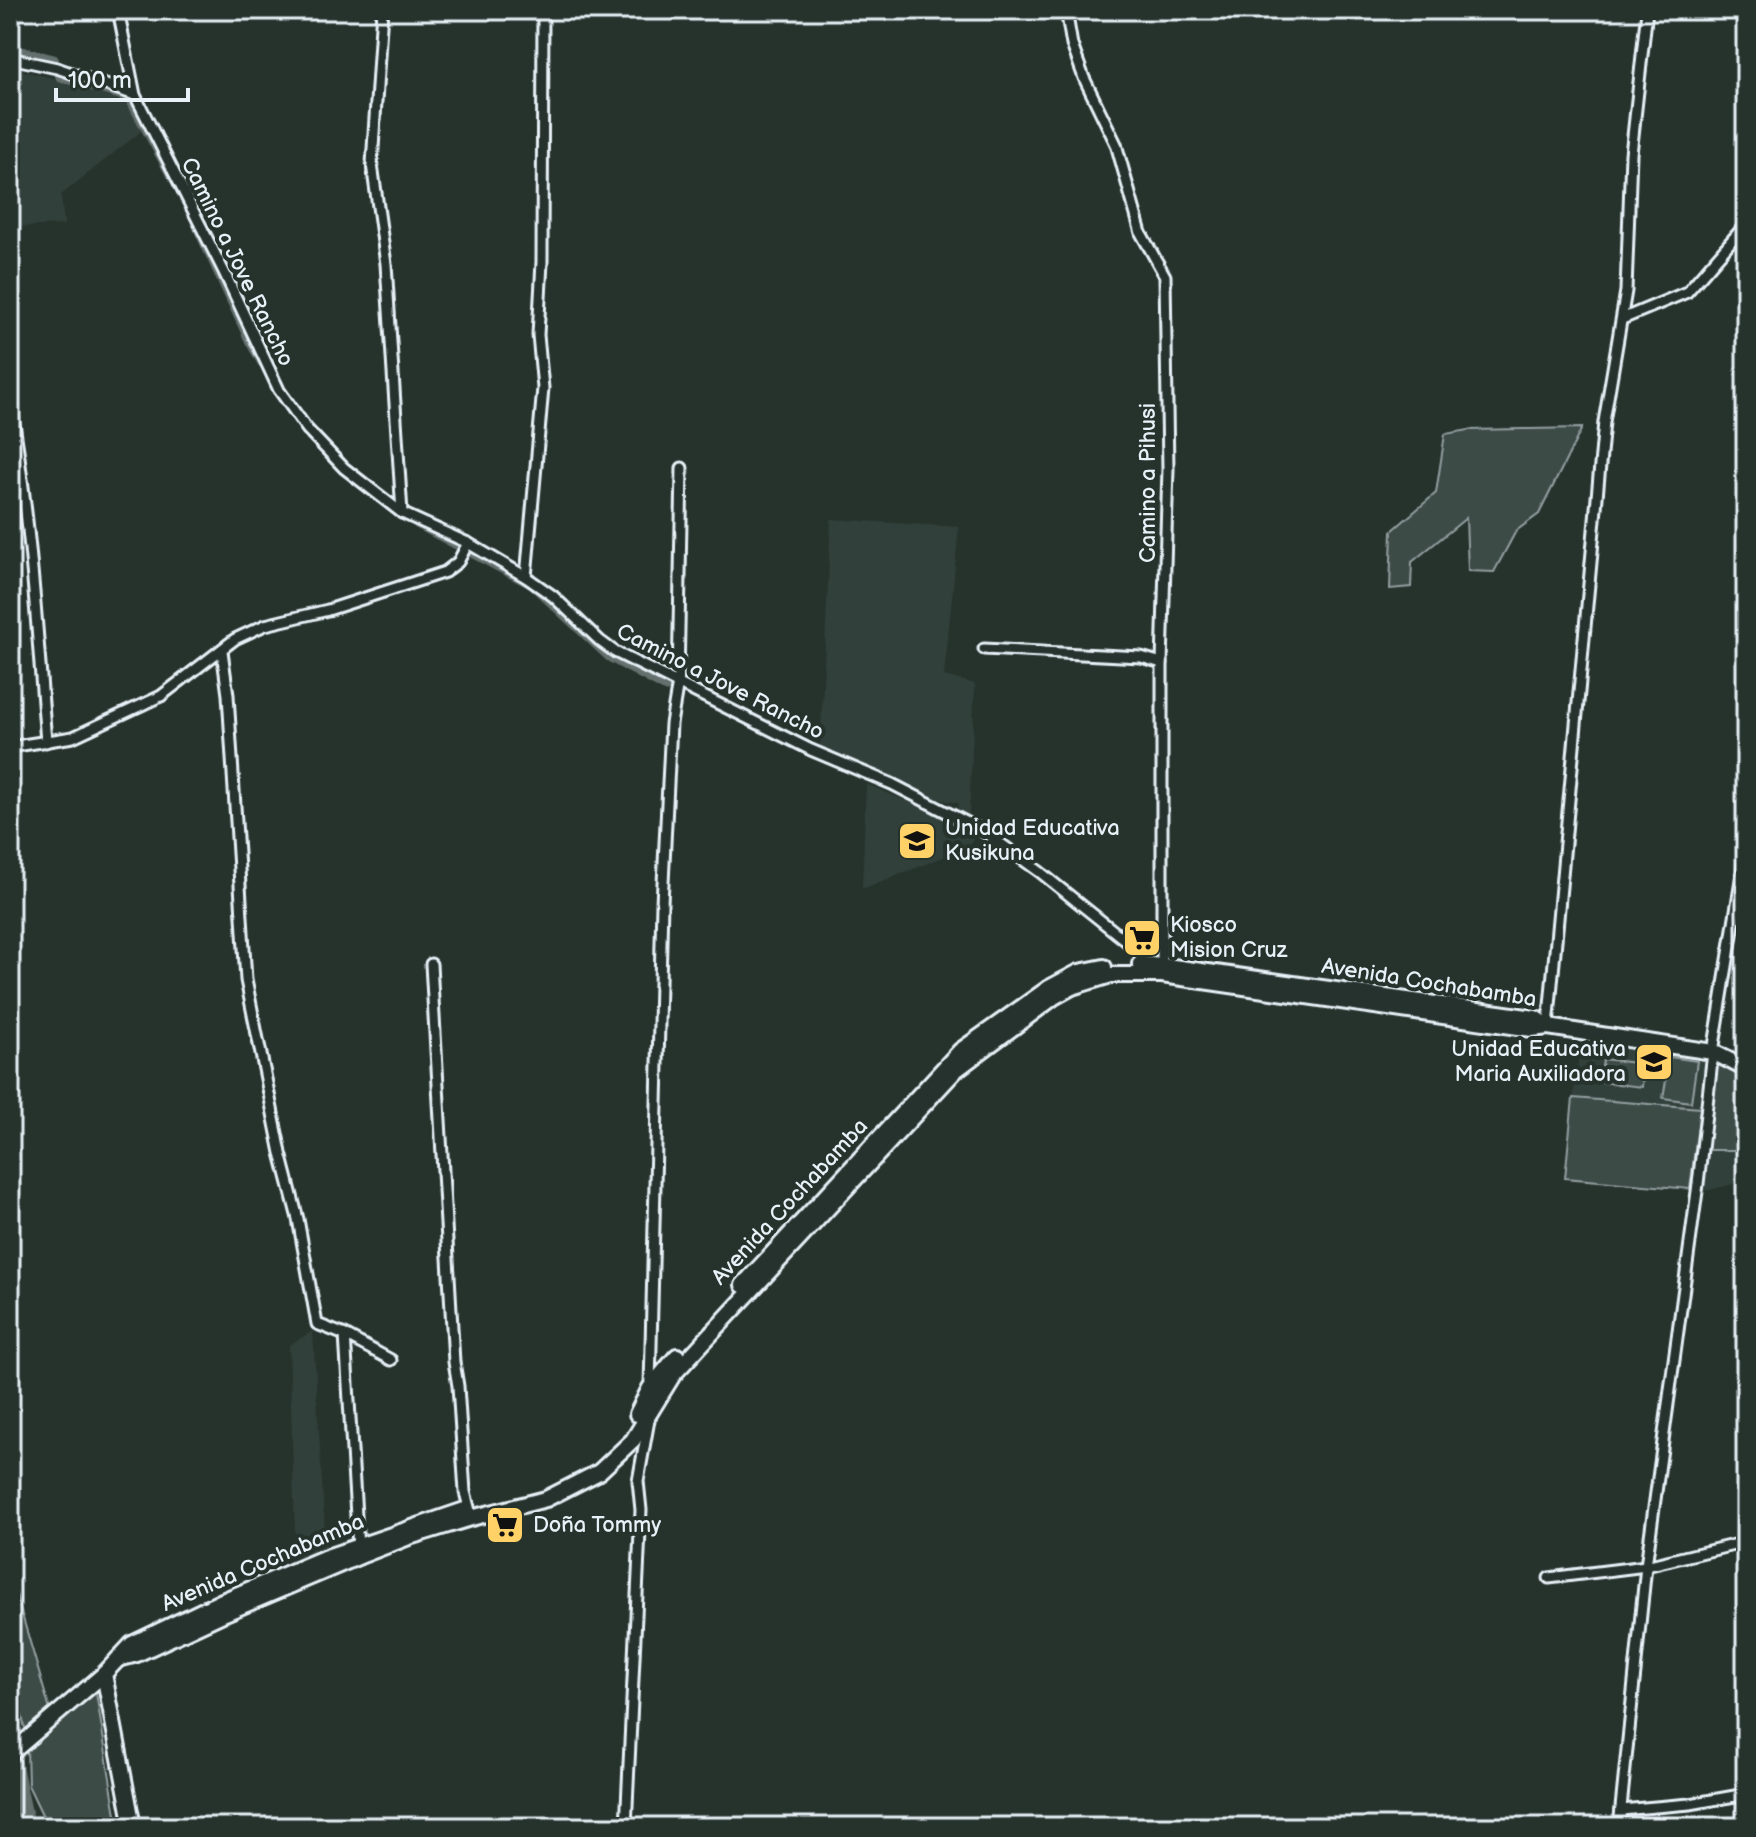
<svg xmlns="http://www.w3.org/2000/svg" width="1756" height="1837" font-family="'Balsamiq Sans',sans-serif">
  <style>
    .built { fill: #333f3a }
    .green { fill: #3e4b47; stroke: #939ea0; stroke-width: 2 }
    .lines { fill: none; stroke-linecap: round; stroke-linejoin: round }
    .canal { stroke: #636f6d; stroke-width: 9 }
    .river { stroke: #636f6d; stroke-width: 16 }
    .street-casing { stroke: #e8f1f8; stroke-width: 15 }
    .secondary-casing { stroke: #e8f1f8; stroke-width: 20 }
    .primary-casing { stroke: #e8f1f8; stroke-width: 20 }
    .street { stroke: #26332d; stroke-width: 9 }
    .secondary { stroke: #26332d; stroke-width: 14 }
    .primary { stroke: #26332d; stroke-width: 14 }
    .labels { text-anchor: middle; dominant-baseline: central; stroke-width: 8; stroke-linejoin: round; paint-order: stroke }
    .street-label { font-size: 22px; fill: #e8f1f8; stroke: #26332d }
    .poi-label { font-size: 22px; fill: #e8f1f8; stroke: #26332d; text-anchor: start }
  </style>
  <rect width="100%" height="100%" fill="#26332d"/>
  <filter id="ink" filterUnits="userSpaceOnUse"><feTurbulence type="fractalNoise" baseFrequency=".0125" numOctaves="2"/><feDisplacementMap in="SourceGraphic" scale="16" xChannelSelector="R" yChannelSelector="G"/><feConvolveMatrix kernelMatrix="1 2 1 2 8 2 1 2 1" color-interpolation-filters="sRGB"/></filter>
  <g filter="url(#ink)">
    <!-- built -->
    <g class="built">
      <path d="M10,68L49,77L128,103L144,129L61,195L64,225L10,227Z"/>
      <path d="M831,519L959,527L944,676L975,684L969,815L957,814L958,803L923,796L919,789L820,749Z"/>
      <path d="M866,784L935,813L974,836L969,847L862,889Z"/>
      <path d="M1581,1040L1707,1058L1700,1108L1573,1098Z"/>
      <path d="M1709,1149L1746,1150V1181L1705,1191Z"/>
      <path d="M313,1331L326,1551L296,1563L289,1345Z"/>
    </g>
    <!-- green -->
    <g class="green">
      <path d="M1582,428L1539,514L1516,531L1494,572L1468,571L1466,518L1412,562L1411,587L1390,589L1392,531L1436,493L1445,434L1469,430Z"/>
      <path d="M1670,1057L1697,1061L1691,1102L1663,1098Z"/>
      <path d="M1603,1059L1644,1064L1642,1087L1600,1082Z"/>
      <path d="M1718,1059L1746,1074V1150H1707Z"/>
      <path d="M1573,1098L1700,1108L1690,1189L1565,1178Z"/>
      <path d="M10,1574L50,1710L26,1732L10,1671Z"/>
      <path d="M96,1693L118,1827H48L28,1785L27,1747Z"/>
    </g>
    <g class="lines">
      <!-- canal -->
      <g class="canal">
        <path d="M10,48L54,59L60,77L129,98L169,172"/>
        <path d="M198,229L250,342L262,363"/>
        <path d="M417,524L532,585L609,657L666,688"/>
      </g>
      <!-- river -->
      <path class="river" d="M10,1747L27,1827"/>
      <!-- street casing -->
      <g class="street-casing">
        <g id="street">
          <path d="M118,10L135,95L224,272L279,390L307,429L344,468L402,513L468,543L526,577L553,596L600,641L615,652L811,750L892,784L983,831L1040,872L1140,952L1142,966"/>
          <path d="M382,10L372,164L386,264L402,513"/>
          <path d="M1066,10L1072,45L1084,78L1116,144L1141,233L1165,276L1168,469L1162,663V968"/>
          <path d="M10,58L57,68L135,95"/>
          <path d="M1622,319L1687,292L1746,224"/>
          <path d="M10,400C30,513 37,628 46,742"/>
          <path d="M526,577L543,388L538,335L542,262L543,10"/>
          <path d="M984,649L1141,657L1162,663"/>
          <path d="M222,651L228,695L246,980L281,1153L298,1219L317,1324L345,1335L358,1549"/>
          <path d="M10,747L73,737L161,696L235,639L265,625L328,610L445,572L458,562L468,543"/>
          <path d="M431,964L454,1362L458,1386L465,1492L471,1515"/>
          <path d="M1548,1027L1604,422L1626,291L1631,154L1647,10"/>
          <path d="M345,1335L391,1360"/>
          <path d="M650,1386L662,903L671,724L678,682L682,468"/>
          <path d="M1549,1578L1646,1566L1746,1542"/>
          <path d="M1621,1810L1690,1804L1746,1794"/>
          <path d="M626,1827L641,1510L638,1481L649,1420"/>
          <path d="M1619,1827L1646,1566L1698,1184L1713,1052L1746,849"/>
        </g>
      </g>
      <!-- secondary casing -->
      <g class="secondary-casing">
        <path id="secondary" d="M104,1674L133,1827"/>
      </g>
      <!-- primary casing -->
      <g class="primary-casing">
        <g id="primary">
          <path d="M1140,964L1173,967L1535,1018L1548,1027"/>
          <path d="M743,1285L960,1051L1049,988L1079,972L1104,967"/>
          <path d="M637,1414L650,1388L677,1356"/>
          <path d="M118,1659L137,1654L225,1613L360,1556L409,1537L471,1518L546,1499L599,1472L633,1440L673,1375L956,1070L1054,997L1072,987L1111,975H1162L1532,1029L1548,1027L1713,1052L1746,1069"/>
          <path d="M10,1754L104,1674L132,1644L220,1602L324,1558L465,1510"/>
        </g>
      </g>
      <!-- street -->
      <use href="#street" class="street"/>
      <!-- secondary -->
      <use href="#secondary" class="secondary"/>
      <!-- primary -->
      <use href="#primary" class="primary"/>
    </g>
  </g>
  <!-- icons -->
  <defs>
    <g id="school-square" transform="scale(2)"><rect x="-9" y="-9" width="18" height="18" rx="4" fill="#ffd166" stroke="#26332d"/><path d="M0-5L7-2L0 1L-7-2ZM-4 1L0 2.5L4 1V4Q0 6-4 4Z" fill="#111"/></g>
    <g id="supermarket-square" transform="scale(2)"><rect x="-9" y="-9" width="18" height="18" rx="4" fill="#ffd166" stroke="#26332d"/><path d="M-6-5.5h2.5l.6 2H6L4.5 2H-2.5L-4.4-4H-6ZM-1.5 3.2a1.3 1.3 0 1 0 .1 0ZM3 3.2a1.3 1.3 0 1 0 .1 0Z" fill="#111"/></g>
  </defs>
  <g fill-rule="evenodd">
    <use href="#school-square" x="917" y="841"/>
    <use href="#supermarket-square" x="1142" y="938"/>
    <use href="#school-square" x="1654" y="1062"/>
    <use href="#supermarket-square" x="505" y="1525"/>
  </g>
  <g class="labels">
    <!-- street labels -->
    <g class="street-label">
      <text transform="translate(237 262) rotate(64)">Camino a Jove Rancho</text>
      <text transform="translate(1148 483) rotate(-90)">Camino a Pihusi</text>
      <text transform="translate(720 682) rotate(27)">Camino a Jove Rancho</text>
      <text transform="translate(1429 983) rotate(9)">Avenida Cochabamba</text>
      <text transform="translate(790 1202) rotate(-47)">Avenida Cochabamba</text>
      <text transform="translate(263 1563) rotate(-23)">Avenida Cochabamba</text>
    </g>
    <!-- poi labels -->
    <g class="poi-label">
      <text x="945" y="828">Unidad Educativa<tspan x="945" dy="25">Kusikuna</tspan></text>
      <text x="1170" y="925">Kiosco<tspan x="1170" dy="25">Mision Cruz</tspan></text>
      <text x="1626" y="1049" text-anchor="end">Unidad Educativa<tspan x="1626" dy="25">Maria Auxiliadora</tspan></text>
      <text x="533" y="1525">Doña Tommy</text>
    </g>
  </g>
  <!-- margin -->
  <rect width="1756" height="1837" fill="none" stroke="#26332d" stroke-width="40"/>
  <rect x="20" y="20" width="1716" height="1797" fill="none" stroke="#e8f1f8" stroke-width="3" filter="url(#ink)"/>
  <!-- scale -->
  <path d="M56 88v12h132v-12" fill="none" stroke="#e8f1f8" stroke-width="4"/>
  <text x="68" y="88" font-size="24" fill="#e8f1f8" stroke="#26332d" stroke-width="6" paint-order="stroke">100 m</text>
</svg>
